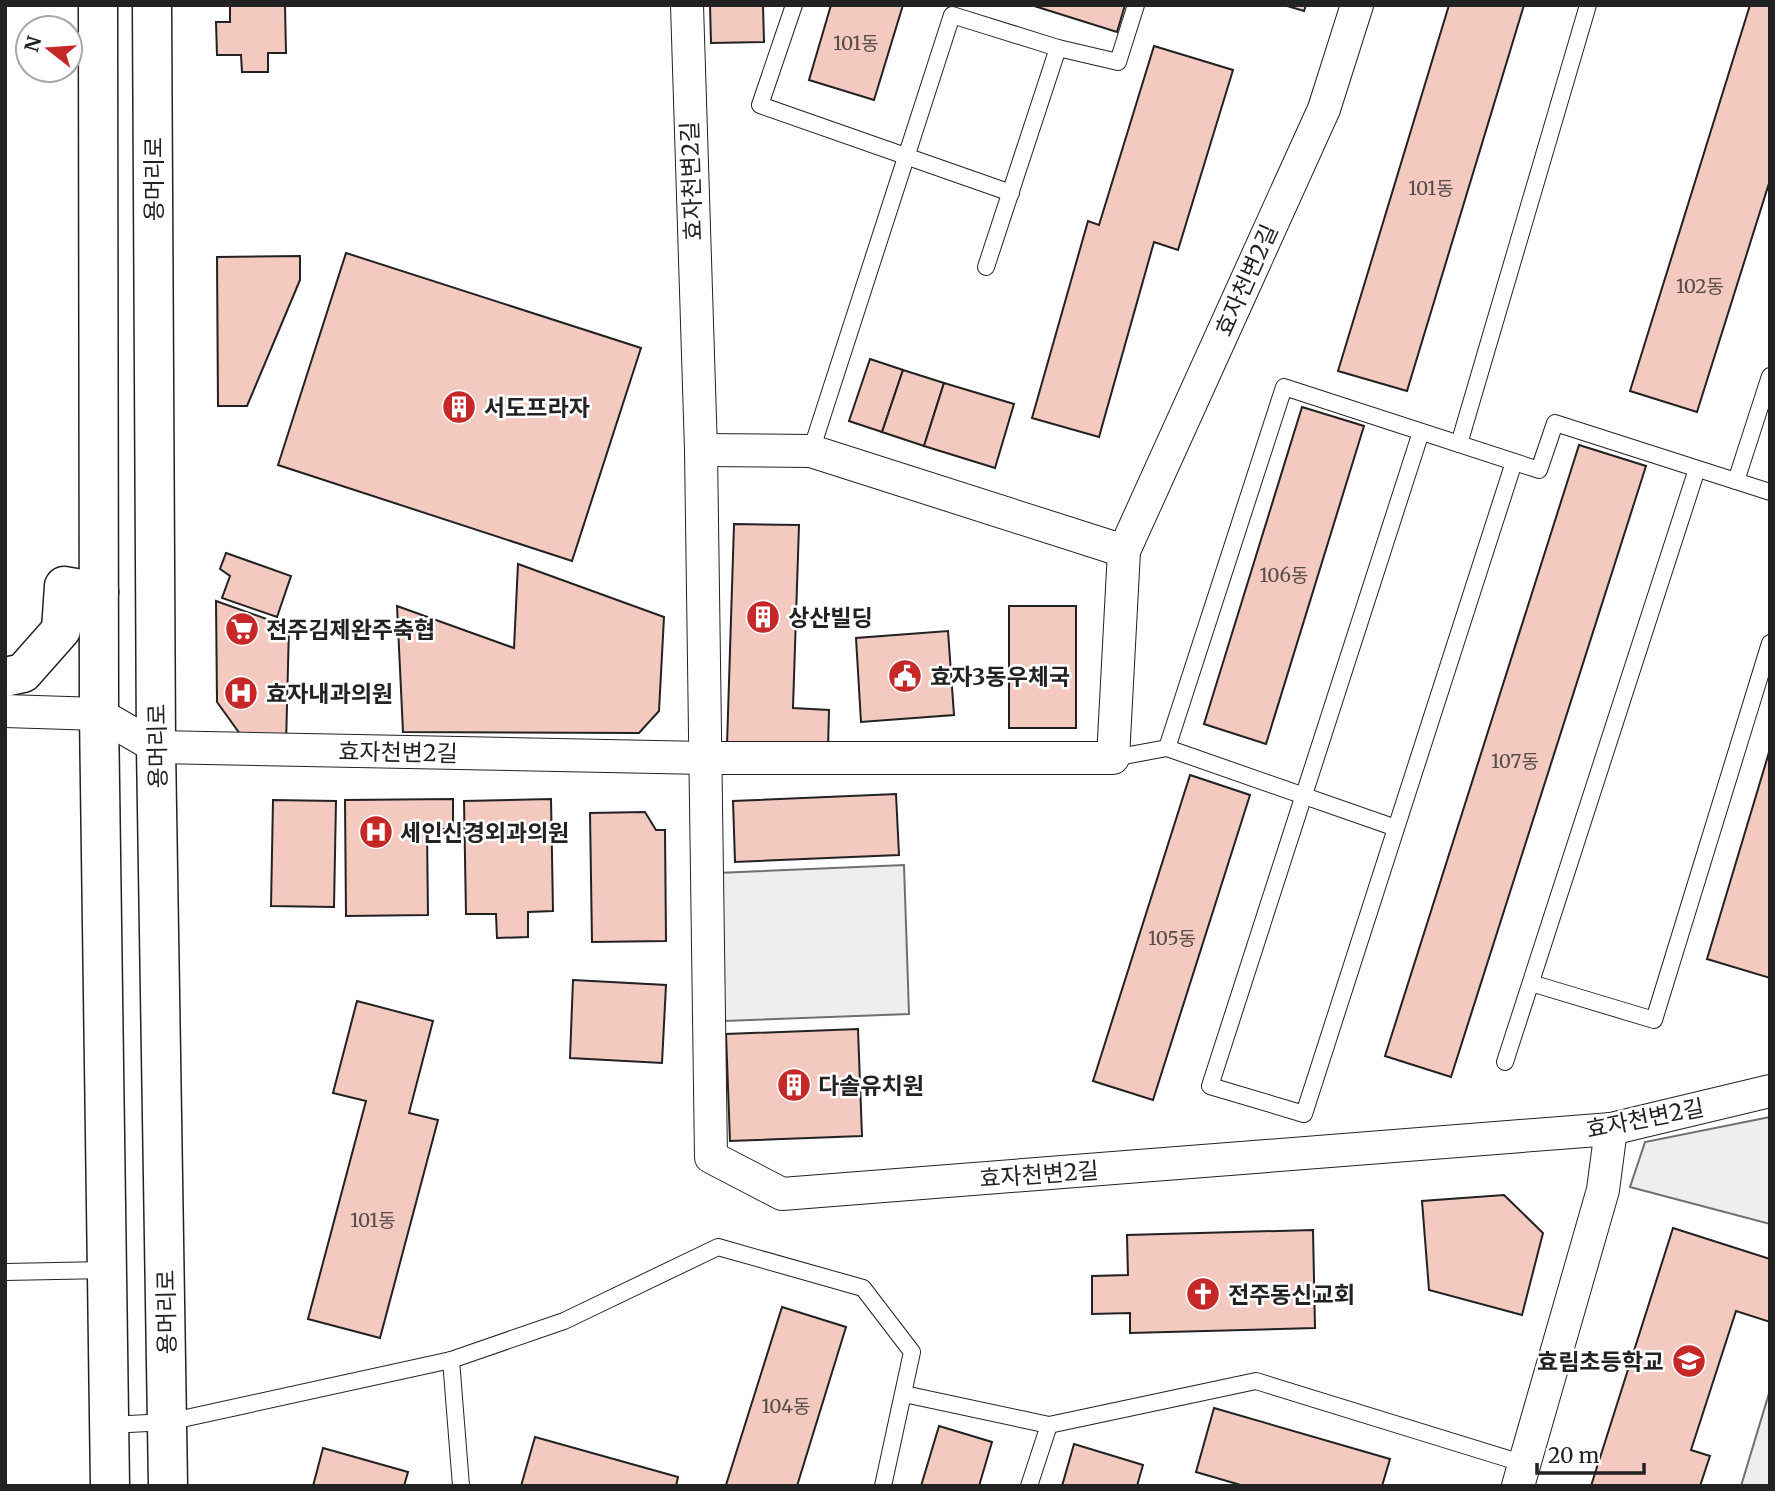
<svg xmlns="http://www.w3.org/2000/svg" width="1775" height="1491" font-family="Merriweather,'Noto Sans KR',serif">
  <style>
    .green { fill: #eee; stroke: #6f6f6f; stroke-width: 2 }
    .building { fill: #f3c9c0; stroke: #222; stroke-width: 2 }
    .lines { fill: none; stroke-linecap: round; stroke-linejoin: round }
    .lane-casing { stroke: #222; stroke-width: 18 }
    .street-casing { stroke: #222; stroke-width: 34 }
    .secondary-casing { stroke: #222; stroke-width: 41 }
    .lane { stroke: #fff; stroke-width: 16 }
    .street { stroke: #fff; stroke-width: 32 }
    .secondary { stroke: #fff; stroke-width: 38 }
    .labels { text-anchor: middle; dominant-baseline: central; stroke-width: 5; stroke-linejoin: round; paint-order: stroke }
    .number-label { font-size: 19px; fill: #564c4a }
    .street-label { font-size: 23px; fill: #222; stroke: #fff }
    .poi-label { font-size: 23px; font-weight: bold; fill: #222; stroke: #fff; text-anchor: start }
  </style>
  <rect width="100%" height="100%" fill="#fff"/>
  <!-- green -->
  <g class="green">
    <path d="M904,865L909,1014L724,1021L717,873Z"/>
    <path d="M1770,1117V1224L1630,1187L1645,1142Z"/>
    <path d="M1770,1390V1486H1741Z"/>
  </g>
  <!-- building -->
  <g class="building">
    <path d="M230,5H285L286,53H268V72H242L241,55H217L216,22H230Z"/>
    <path d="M710,5H763L764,42L711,43Z"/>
    <path d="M831,5H903L874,100L809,80Z"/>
    <path d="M1031,5H1125L1117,32Z"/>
    <path d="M1284,5H1306L1304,11Z"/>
    <path d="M1449,5H1524L1407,391L1338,371Z"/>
    <path d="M1750,5H1770V180L1697,412L1630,391Z"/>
    <path d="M1154,46L1233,70L1178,250L1154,242L1099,437L1032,418L1088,221L1099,225Z"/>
    <path d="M346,253L641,348L572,561L278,465Z"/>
    <path d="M300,256V280L247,406H218L217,257Z"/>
    <path d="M870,359L903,370L882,432L849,421Z"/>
    <path d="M903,370L944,383L924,446L882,432Z"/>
    <path d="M944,383L1014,404L995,468L924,446Z"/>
    <path d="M1302,407L1364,426L1266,744L1204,724Z"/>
    <path d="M1579,445L1646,466L1451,1077L1385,1056Z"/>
    <path d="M734,524L799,525L793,708L829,710L828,748L727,745Z"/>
    <path d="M226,553L291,576L277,617L222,598L230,576L220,569Z"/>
    <path d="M518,564L664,617L659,711L639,733L403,732L397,606L514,648Z"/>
    <path d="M216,601L289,627L286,745L243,738L217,702Z"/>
    <rect x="1009" y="606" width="67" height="122"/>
    <path d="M948,631L954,715L861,722L856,638Z"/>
    <path d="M1770,749V978L1707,959Z"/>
    <path d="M1190,775L1250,795L1153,1100L1093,1081Z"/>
    <path d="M896,794L899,855L735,862L733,801Z"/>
    <path d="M453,799V829H427L428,915L346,916L345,800Z"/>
    <path d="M551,799L553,911L528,912V937L497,938L496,914H466L464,801Z"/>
    <path d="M273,800L336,801L334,907L271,906Z"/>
    <path d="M645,812L656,830H665L666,941L592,942L590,813Z"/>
    <path d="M573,980L666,985L662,1063L570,1058Z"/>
    <path d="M357,1001L433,1021L409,1113L438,1120L380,1338L308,1319L366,1101L333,1093Z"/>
    <path d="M858,1029L862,1136L730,1141L726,1034Z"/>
    <path d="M1504,1195L1543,1233L1522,1315L1429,1290L1422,1201Z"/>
    <path d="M1673,1228L1770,1259V1322L1736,1311L1691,1450L1710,1456L1700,1486H1591Z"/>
    <path d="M1313,1230L1315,1328L1130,1333V1313L1092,1314V1276L1128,1275L1127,1235Z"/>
    <path d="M782,1307L846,1327L797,1486H730L726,1485Z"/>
    <path d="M1214,1408L1390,1459L1382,1486H1244L1196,1472Z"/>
    <path d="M939,1426L992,1442L979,1486H921Z"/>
    <path d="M535,1437L678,1477L676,1486H521Z"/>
    <path d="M1074,1444L1143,1465L1137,1486H1062Z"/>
    <path d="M323,1448L408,1472L404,1486H313Z"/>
  </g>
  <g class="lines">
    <!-- lane casing -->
    <g class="lane-casing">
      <g id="lane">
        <path d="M794,5L760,105L1011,193"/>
        <path d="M1058,48L1118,62L1136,5"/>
        <path d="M1421,432L1210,1086L1304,1114L1514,462"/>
        <path d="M1459,444L1588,5"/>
        <path d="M811,451L952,15L1058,48L986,267"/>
        <path d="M1736,481L1770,376"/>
        <path d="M1167,748L1396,828"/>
        <path d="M1113,758L1167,748L1284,387L1539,470L1555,423L1770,492"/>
        <path d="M1531,983L1654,1020L1770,643"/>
        <path d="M1505,1062L1697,469"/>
        <path d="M5,1272L107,1270"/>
        <path d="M451,1360L461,1486"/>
        <path d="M904,1394L1049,1425L1256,1381L1525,1464"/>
        <path d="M109,1425L168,1422L451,1360L564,1321L718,1247L863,1288L912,1352L883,1486"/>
        <path d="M1029,1486L1049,1425"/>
      </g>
    </g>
    <!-- street casing -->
    <g class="street-casing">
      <g id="street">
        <path d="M687,5L701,450L711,1157L782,1194L1611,1129L1770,1091"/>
        <path d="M701,450L811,451L1124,551"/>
        <path d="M5,711L99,714L156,747L705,758H1113L1124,551L1324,109L1357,5"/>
        <path d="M1518,1486L1603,1190L1611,1129"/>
      </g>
    </g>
    <!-- secondary casing -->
    <g class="secondary-casing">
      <g id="secondary">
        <path d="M98,5L99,714L110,1486"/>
        <path d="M152,5L156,747L168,1486"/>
        <path d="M5,677L23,673L61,630L64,586L99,592"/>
      </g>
    </g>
    <!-- lane -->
    <use href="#lane" class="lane"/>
    <!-- street -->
    <use href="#street" class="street"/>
    <!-- secondary -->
    <use href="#secondary" class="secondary"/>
  </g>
  <!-- icons -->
  <defs>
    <g id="building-disc" transform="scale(1.75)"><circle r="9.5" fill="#c62828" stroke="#fff"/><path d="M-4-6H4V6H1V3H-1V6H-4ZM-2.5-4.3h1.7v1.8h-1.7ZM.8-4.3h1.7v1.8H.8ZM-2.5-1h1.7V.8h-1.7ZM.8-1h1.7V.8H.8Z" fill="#fff"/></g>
    <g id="supermarket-disc" transform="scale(1.75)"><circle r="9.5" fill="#c62828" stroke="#fff"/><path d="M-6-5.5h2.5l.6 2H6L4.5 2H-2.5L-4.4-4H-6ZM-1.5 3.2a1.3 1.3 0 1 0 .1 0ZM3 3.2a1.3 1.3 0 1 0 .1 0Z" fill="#fff"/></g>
    <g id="civic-disc" transform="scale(1.75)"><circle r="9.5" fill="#c62828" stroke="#fff"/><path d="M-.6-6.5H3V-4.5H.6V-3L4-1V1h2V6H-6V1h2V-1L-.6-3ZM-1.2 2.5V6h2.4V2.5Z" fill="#fff"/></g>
    <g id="hospital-disc" transform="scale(1.75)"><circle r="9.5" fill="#c62828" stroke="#fff"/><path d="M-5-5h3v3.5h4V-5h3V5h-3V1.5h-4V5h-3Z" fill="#fff"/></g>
    <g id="church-disc" transform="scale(1.75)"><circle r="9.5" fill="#c62828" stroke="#fff"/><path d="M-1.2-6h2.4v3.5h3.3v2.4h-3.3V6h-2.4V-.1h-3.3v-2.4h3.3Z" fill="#fff"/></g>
    <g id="school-disc" transform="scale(1.75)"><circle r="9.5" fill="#c62828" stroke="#fff"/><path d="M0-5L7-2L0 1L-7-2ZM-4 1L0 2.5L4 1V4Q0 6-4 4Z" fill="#fff"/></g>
  </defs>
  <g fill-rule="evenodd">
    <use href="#building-disc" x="459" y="407"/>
    <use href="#building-disc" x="763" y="617"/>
    <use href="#supermarket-disc" x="242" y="629"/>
    <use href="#civic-disc" x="905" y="676"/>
    <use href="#hospital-disc" x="241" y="693"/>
    <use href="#hospital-disc" x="376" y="832"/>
    <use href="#building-disc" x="794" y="1085"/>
    <use href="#church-disc" x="1203" y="1294"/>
    <use href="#school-disc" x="1689" y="1361"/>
  </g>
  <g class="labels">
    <!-- number labels -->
    <g class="number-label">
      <text x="856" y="43">101동</text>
      <text x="1431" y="188">101동</text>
      <text x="1700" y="286">102동</text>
      <text x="1284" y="575">106동</text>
      <text x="1515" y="761">107동</text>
      <text x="1172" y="938">105동</text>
      <text x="373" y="1220">101동</text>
      <text x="786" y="1406">104동</text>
    </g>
    <!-- street labels -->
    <g class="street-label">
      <text transform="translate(153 179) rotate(-90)">용머리로</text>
      <text transform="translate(691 181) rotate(-92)">효자천변2길</text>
      <text transform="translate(1246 280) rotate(-66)">효자천변2길</text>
      <text transform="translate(157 746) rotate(-91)">용머리로</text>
      <text transform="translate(398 752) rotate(1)">효자천변2길</text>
      <text transform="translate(1645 1118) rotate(-11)">효자천변2길</text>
      <text transform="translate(1039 1174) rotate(-4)">효자천변2길</text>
      <text transform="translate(166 1312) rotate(-91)">용머리로</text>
    </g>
    <!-- poi labels -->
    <g class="poi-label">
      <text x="484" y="407">서도프라자</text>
      <text x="788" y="617">상산빌딩</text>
      <text x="266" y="629">전주김제완주축협</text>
      <text x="930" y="676">효자3동우체국</text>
      <text x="266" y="693">효자내과의원</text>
      <text x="400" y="832">세인신경외과의원</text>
      <text x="818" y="1085">다솔유치원</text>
      <text x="1228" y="1294">전주동신교회</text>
      <text x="1664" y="1361" text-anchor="end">효림초등학교</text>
    </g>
  </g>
  <!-- border -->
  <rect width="1775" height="1491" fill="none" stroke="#222222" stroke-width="14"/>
  <!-- north arrow -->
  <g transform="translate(49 49) rotate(287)"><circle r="33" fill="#ffffff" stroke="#a7a7a7" stroke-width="2"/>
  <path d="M0-5L12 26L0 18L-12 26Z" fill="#c62828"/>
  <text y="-10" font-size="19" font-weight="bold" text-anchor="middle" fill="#222222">N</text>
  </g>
  <!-- scale -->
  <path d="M1537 1463v10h107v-10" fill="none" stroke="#222222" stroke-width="3.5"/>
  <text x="1548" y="1463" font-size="21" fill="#222222" stroke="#ffffff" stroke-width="5" paint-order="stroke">20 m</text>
</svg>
